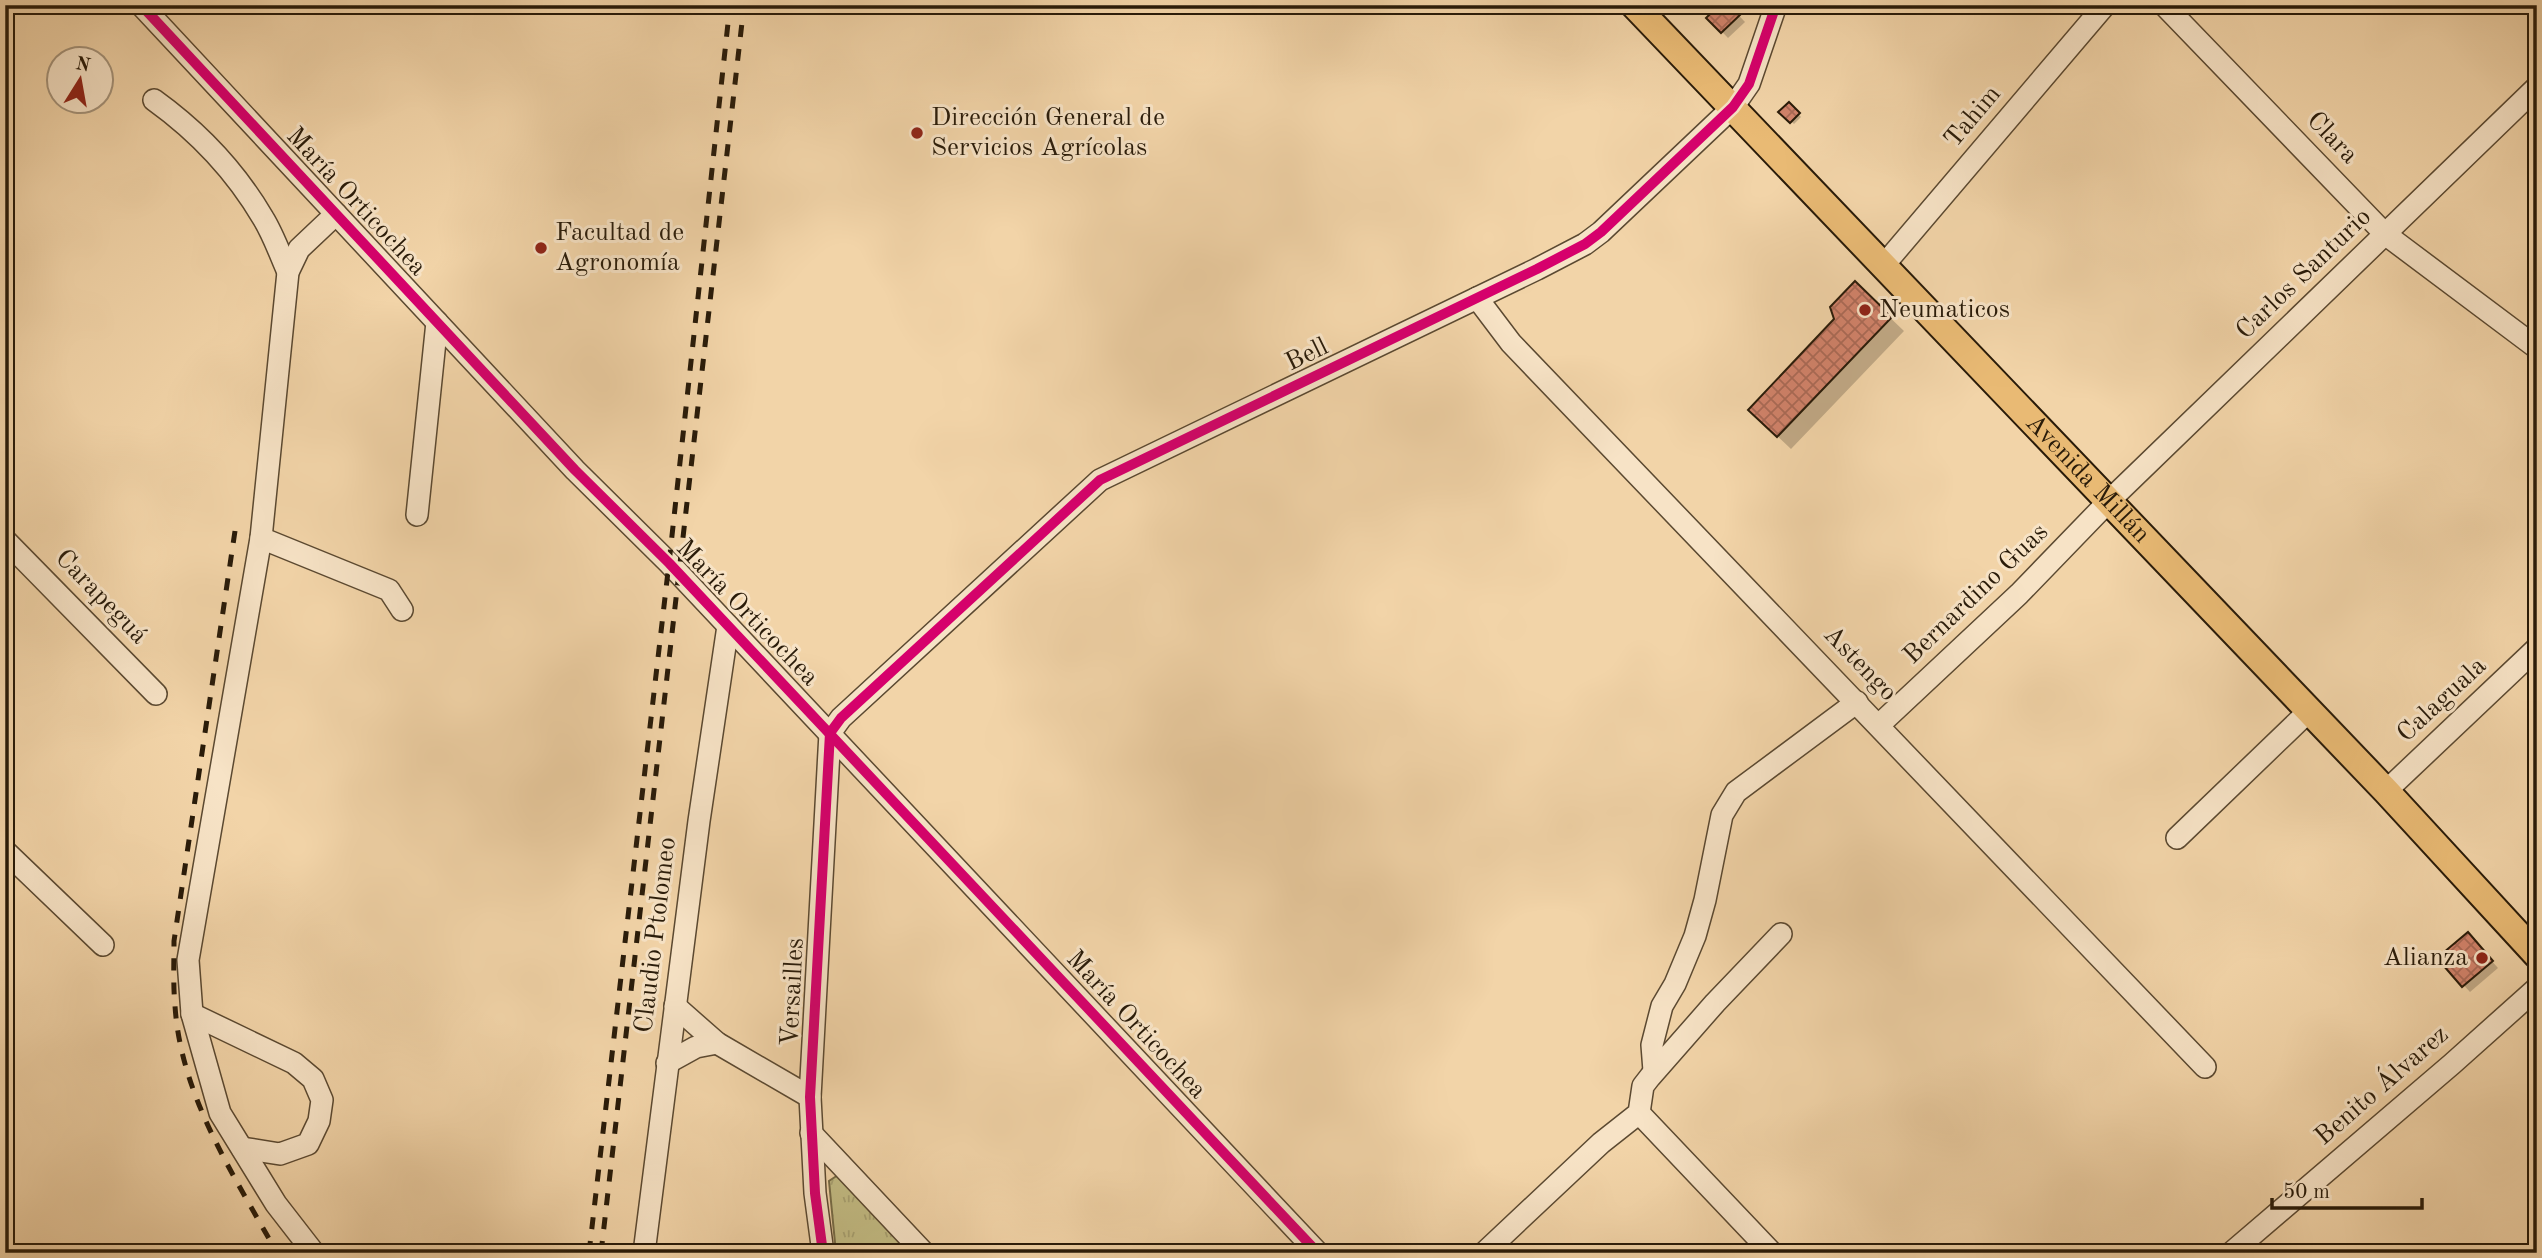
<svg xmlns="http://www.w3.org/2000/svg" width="2542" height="1258" font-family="'Old Standard TT',serif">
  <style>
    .grass { fill: url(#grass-tufts); stroke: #766b46; stroke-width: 2 }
    .shadow { fill: #0003 }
    .building { fill: url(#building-cross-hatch); stroke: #291b09; stroke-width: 2 }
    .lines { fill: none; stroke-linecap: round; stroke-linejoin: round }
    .minor-casing { stroke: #5b4931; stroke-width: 24 }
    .major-casing { stroke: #291b09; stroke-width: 30 }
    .minor { stroke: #f7e3c6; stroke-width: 21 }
    .major { stroke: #e9ba74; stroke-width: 26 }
    .rail { stroke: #291b09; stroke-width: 5; stroke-dasharray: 12 12; stroke-linecap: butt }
    .cycleway-casing { stroke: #f7e3c6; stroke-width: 15 }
    .cycleway { stroke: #d6006c; stroke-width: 10 }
    .poi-dot { fill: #8f2418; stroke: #f7e3c6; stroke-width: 2.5 }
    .labels { text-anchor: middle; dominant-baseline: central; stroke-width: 6; stroke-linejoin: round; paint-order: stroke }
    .street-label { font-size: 26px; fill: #291b09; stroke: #f7e3c6 }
    .poi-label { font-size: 26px; fill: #291b09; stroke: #f7e3c6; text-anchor: start }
  </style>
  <defs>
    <pattern id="grass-tufts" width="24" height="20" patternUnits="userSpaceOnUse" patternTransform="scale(1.75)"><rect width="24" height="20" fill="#c2bb83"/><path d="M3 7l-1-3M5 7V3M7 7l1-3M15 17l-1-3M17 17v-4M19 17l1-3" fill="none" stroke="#a7a070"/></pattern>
    <pattern id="building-cross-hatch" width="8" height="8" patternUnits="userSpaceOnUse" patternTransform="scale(1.75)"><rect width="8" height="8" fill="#d2836b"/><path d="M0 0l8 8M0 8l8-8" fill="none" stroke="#aa6a56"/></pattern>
  </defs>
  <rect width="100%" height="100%" fill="#f2d4a8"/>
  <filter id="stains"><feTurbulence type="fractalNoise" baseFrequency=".00286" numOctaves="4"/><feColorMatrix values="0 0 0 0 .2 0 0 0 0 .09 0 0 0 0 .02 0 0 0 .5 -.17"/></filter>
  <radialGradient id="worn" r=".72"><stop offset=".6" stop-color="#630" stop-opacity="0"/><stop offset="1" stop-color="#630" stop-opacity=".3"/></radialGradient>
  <!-- grass -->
  <path class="grass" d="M838,1175L846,1178L909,1253H836L829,1181Z"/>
  <!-- shadow -->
  <g class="shadow">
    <path d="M1729,5L1745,22L1728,38L1709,18Z"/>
    <path d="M1789,104L1801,117L1794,124L1781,112Z"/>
    <path d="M1855,284L1904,331L1791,449L1750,410L1836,319Z"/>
    <path d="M2474,941L2498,968L2470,992L2440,959Z"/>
  </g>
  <!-- building -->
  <g class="building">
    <path d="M1713,5H1731L1740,15L1721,33L1706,18L1716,8Z"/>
    <path d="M1789,102L1800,113L1790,123L1778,112Z"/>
    <path d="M1855,281L1892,317L1777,437L1748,410L1834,319L1830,307Z"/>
    <path d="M2468,932L2493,961L2462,987L2437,958Z"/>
  </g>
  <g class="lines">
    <!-- minor casing -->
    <g class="minor-casing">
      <g id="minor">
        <path d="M141,5L575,470L669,563L1318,1253"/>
        <path d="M2164,5L2385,234L2537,348"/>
        <path d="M154,100C197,131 236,172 263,218C273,234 280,254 288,272"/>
        <path d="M1883,266L2105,5"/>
        <path d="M1477,298L1511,343L2205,1067"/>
        <path d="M417,515L437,322"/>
        <path d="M261,538L389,590L402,610"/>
        <path d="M5,540L156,694"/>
        <path d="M1879,725L2019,594L2109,501L2537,87"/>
        <path d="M2386,791L2537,648"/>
        <path d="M2177,838L2309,711"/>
        <path d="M5,851L103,945"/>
        <path d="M675,1006L717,1043L810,1097"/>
        <path d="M192,1014L294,1063L313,1079L322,1100L319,1121L308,1144L280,1154L242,1148"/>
        <path d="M667,1063L696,1047L717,1043"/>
        <path d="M1654,1071L1652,1045L1662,1006L1675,984L1695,936L1705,900L1722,815L1736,792L1857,702"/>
        <path d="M1639,1113L1772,1253"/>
        <path d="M811,1133L924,1253"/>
        <path d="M314,1253L276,1204L220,1113L192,1014L188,960L261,538L288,272L299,249L336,214"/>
        <path d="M644,1253L699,821L728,626"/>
        <path d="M823,1253L815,1193L810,1097L830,733L841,718L1100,480L1537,269L1585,244L1601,232L1733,107L1749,84L1776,5"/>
        <path d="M1484,1253L1601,1143L1639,1113L1643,1086L1650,1077L1715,1003L1781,934"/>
        <path d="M2231,1253L2452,1064L2537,988"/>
      </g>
    </g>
    <!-- major casing -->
    <g class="major-casing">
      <g id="major">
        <path id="s1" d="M1634,5L2386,791L2537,955"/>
      </g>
    </g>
    <!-- minor -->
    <use href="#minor" class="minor"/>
    <!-- major -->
    <use href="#major" class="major"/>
    <!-- rail -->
    <g class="rail">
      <path d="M235,531L174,941C174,962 173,984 175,1006C181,1097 234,1175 277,1253"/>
      <path d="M589,1253L669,563L730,5"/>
      <path d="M601,1253L744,5"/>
    </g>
    <!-- cycleway casing -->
    <g class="cycleway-casing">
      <g id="cycleway">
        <path d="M141,5L575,470L669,563L1318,1253"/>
        <path d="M823,1253L815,1193L810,1097L830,733L841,718L1100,480L1537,269L1585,244L1601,232L1733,107L1749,84L1776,5"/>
      </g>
    </g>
    <!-- cycleway -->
    <use href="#cycleway" class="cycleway"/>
  </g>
  <!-- markers -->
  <g class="poi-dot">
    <circle cx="917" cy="133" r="7"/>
    <circle cx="541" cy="248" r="7"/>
    <circle cx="1865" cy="310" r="7"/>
    <circle cx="2482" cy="958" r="7"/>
  </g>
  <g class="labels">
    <!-- street labels -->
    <g class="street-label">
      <text transform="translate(1973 117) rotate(-50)">Tahim</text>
      <text transform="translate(2332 138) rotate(46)">Clara</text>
      <text transform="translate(356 202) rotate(47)">María Orticochea</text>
      <text transform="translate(2304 274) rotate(-44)">Carlos Santurio</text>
      <text transform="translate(1307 355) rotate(-26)">Bell</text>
      <text stroke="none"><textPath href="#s1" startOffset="656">Avenida Millán</textPath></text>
      <text transform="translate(1976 594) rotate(-44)">Bernardino Guas</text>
      <text transform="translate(101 597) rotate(46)">Carapeguá</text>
      <text transform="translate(747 613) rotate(46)">María Orticochea</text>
      <text transform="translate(1860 664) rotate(46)">Astengo</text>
      <text transform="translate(2442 700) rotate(-43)">Calaguala</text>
      <text transform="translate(656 935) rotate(-83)">Claudio Ptolomeo</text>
      <text transform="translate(793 992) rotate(-87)">Versailles</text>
      <text transform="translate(1136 1025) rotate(47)">María Orticochea</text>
      <text transform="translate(2382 1086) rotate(-41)">Benito Álvarez</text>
    </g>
    <!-- poi labels -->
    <g class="poi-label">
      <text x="931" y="118">Dirección General de<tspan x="931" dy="30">Servicios Agrícolas</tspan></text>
      <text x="555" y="233">Facultad de<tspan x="555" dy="30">Agronomía</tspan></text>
      <text x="1879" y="310">Neumaticos</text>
      <text x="2468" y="958" text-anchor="end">Alianza</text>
    </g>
  </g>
  <!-- margin -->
  <rect width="2542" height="1258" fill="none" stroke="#f2d4a8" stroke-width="28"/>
  <rect x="7" y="7" width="2528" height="1244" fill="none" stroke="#291b09" stroke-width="3.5"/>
  <rect x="14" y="14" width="2514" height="1230" fill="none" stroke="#291b09" stroke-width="2"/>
  <!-- north arrow -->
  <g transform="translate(80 80) rotate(11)"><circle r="33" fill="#f7e3c6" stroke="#a5937a" stroke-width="2"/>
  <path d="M0-5L12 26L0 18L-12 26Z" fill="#8f2418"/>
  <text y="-10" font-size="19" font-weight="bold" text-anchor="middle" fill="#291b09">N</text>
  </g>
  <!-- scale -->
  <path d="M2272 1198v10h150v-10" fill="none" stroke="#291b09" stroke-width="3.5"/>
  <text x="2283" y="1198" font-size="21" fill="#291b09" stroke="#f7e3c6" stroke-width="5" paint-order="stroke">50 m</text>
  <rect width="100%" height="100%" filter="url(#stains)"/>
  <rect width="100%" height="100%" fill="url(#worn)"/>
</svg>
